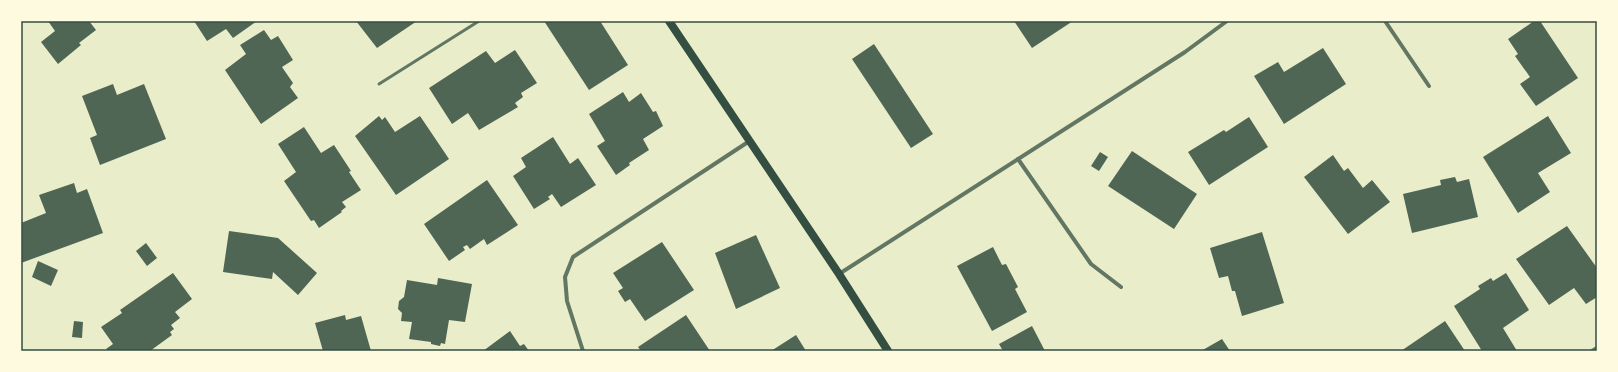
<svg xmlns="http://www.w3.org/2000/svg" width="1618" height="372" font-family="'Source Serif 4',serif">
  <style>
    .building { fill: #4f6655 }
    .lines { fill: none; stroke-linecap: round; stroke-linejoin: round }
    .service { stroke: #617663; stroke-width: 3 }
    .minor { stroke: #617663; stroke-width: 4 }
    .secondary { stroke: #344e41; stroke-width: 8 }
    .neatline { fill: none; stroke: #344e41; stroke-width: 1.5 }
  </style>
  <rect width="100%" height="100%" fill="#e9edc9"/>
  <!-- building -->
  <g class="building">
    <path d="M48,21H89L96,30L79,43L81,45L58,64L41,42L55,31Z"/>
    <path d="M194,21H257L233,38L226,29L207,41Z"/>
    <path d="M356,21H417L377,48Z"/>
    <path d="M544,21H600L628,65L589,90Z"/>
    <path d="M1014,21H1073L1032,48Z"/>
    <path d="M1534,21H1540L1578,78L1536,106L1520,84L1530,77L1515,56L1518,54L1508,39Z"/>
    <path d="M264,30L271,40L278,36L293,60L282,67L293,83L290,87L298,98L261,124L225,70L246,54L240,45Z"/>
    <path d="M874,44L933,134L911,148L852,59Z"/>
    <path d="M1323,48L1346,84L1284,124L1254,76L1278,62L1284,72Z"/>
    <path d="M515,50L537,83L521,93L523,97L515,103L518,107L479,130L468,113L452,124L429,88L486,51L495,63Z"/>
    <path d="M113,84L117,95L144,84L166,139L100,165L90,138L97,135L82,96Z"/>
    <path d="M623,92L629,102L641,93L653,112L656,111L663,126L643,139L649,150L629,163L630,165L616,175L597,146L605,141L589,114Z"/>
    <path d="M379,116L382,120L385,117L395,132L420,116L449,159L396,195L355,136Z"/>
    <path d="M1548,116L1571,153L1538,173L1550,192L1518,213L1483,157Z"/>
    <path d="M1249,117L1268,147L1209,185L1188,152L1224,130L1226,132Z"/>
    <path d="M304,127L321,153L334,145L351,171L349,172L361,190L342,202L346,207L341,211L342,212L319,228L314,220L311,221L284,181L296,172L278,144Z"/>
    <path d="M553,137L570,164L578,158L596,185L561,207L552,194L548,197L550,199L534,209L513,176L526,167L521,158Z"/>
    <path d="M1132,151L1197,194L1174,229L1108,186Z"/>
    <path d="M1100,152L1108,157L1099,171L1091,166Z"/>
    <path d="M1333,155L1344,171L1348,168L1363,188L1372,180L1390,202L1348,234L1304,177Z"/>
    <path d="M1455,177L1457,182L1469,179L1478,217L1412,233L1403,194L1441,185L1440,180Z"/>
    <path d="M487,180L518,225L487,245L484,239L470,249L467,245L463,247L465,250L449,261L424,224Z"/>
    <path d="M74,183L77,193L87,189L103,233L21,263V223L46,213L39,195Z"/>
    <path d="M1567,226L1597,268V297L1586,304L1574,288L1549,305L1516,259Z"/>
    <path d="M229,231L278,238L317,273L298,295L273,272L272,279L223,272Z"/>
    <path d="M1262,232L1284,303L1242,316L1235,291H1232L1228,276L1219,278L1210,248Z"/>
    <path d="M756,235L780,288L736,309L715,253Z"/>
    <path d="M662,242L694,290L645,321L630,299L625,302L618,291L623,288L613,273Z"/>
    <path d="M146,243L157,258L147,266L136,251Z"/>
    <path d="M993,247L1002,265L1006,264L1018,287L1015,289L1027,312L992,331L957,266Z"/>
    <path d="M38,261L58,270L51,286L32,277Z"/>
    <path d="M173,273L192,299L175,312L180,318L171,325L174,329L170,332L172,335L150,351H108L106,349L113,344L101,327L122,313L120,310Z"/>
    <path d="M1506,273L1529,310L1503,328L1517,351H1482L1454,306L1480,289L1478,286L1491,278L1493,281Z"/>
    <path d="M438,278L472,284L465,322L449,320L445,344L441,343L440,346L431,344V342L409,339L412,322L401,321L402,313L398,309L399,301L404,297L407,280L437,285Z"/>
    <path d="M345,315L346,320L361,316L371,351H323L315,323Z"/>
    <path d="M686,315L710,351H641L638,347Z"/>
    <path d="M74,321L83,322L82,338L72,337Z"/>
    <path d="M1445,321L1465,351H1401Z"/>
    <path d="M1032,326L1045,351H1003L999,344Z"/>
    <path d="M510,331L520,346L524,344L529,351H483Z"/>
    <path d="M796,335L806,351H771Z"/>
    <path d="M1222,339L1230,351H1201Z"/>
  </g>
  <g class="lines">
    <!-- service -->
    <path class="service" d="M379,84L479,21"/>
    <!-- minor -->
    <g class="minor">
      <path d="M1385,21L1429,86"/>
      <path d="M1018,159L1091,264L1121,287"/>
      <path d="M839,274L1185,52L1227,21"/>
      <path d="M583,351L567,301L565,277L573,257L748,142"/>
      <path d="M1592,351L1597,348"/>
    </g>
    <!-- secondary -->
    <path class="secondary" d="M669,21L839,274L888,351"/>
  </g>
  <!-- border -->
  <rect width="1618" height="372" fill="none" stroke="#fefae0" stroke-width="44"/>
  <rect x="22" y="22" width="1574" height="328" class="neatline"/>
</svg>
